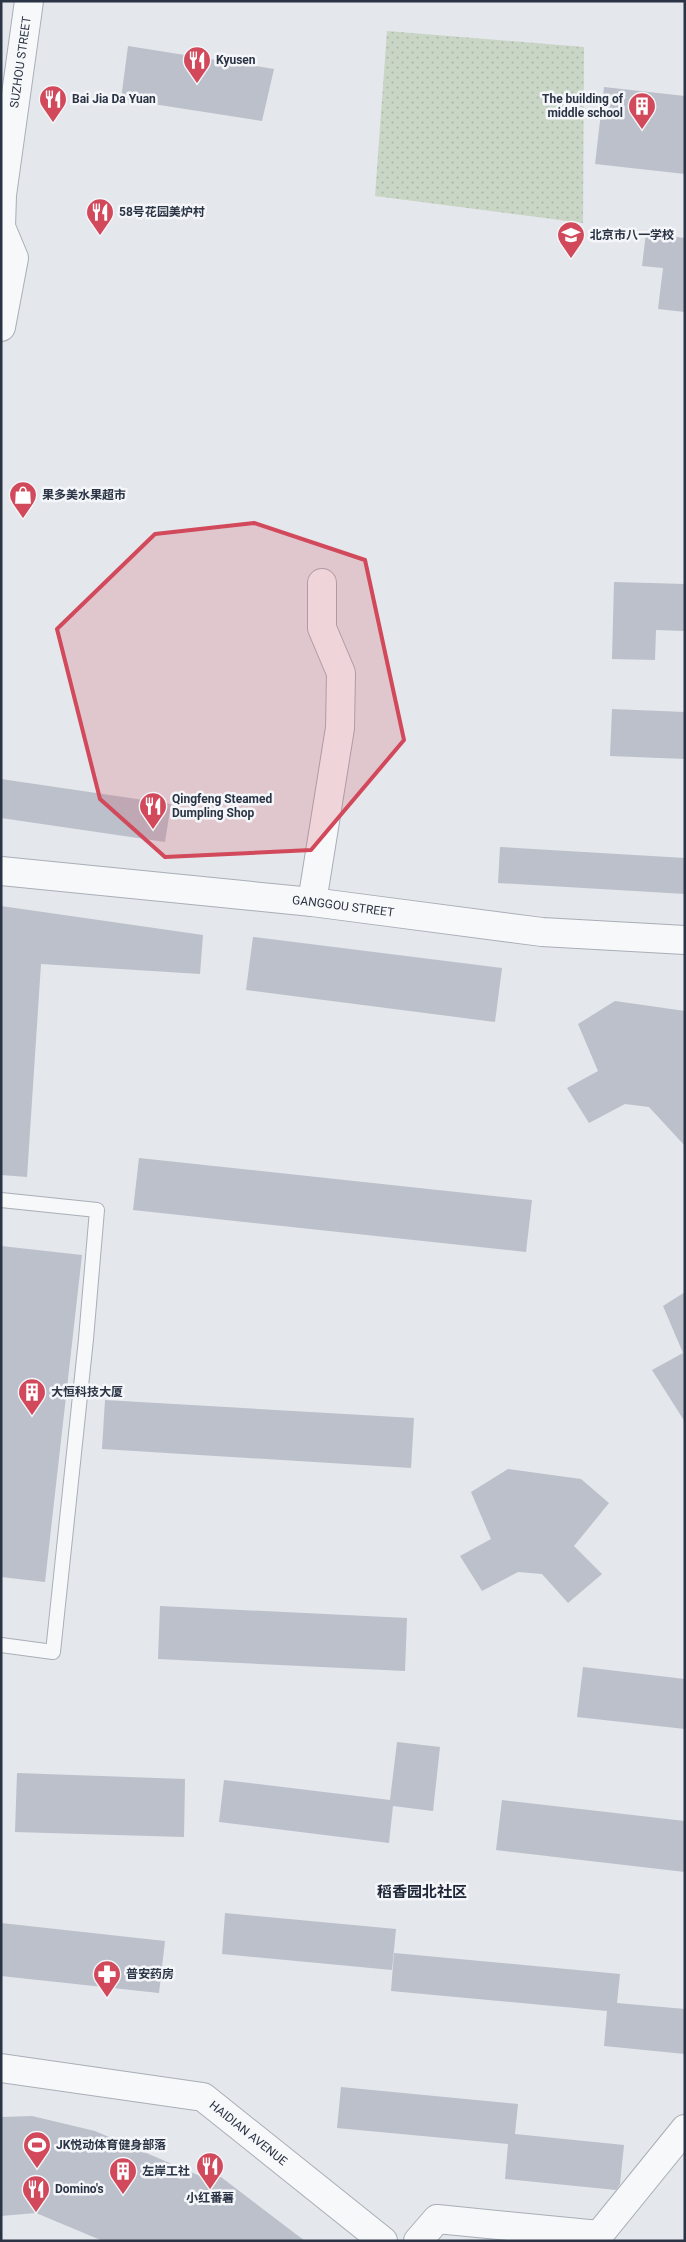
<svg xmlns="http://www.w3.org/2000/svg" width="686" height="2242" font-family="Roboto,'Noto Sans SC',sans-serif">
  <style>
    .grass { fill: url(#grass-dots) }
    .building { fill: #bbc0ca }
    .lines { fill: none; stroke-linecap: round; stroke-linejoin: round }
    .service-casing { stroke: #a9aeb7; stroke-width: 16 }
    .minor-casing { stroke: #a9aeb7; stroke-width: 30 }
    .tertiary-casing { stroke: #a9aeb7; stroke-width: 30 }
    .service { stroke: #f7f8fa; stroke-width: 14 }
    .minor { stroke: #f7f8fa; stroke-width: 28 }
    .tertiary { stroke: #f7f8fa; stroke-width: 28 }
    .marked { fill: #d1495b; fill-opacity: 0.2; stroke: #d1495b; stroke-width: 4; stroke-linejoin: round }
    .labels { text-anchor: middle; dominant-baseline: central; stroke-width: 5; stroke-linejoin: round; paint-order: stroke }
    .poi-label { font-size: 12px; font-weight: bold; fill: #2b3445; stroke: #f4f6f9; text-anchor: start }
    .street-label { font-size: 12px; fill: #2b3445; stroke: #f4f6f9 }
    .quarter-label { font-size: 15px; font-weight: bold; fill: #1d2536; stroke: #f4f6f9 }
  </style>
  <defs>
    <pattern id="grass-dots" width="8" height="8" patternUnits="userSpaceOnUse" patternTransform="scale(1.25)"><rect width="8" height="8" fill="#c9d6c5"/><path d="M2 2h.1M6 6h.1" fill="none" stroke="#adb8ab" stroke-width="1.8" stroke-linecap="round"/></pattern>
  </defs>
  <rect width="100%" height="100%" fill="#e4e7ec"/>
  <!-- grass -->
  <path class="grass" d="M387,31L584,47L583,223L375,196Z"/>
  <!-- building -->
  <g class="building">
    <path d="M128,46L274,69L262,121L121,99Z"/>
    <path d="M604,87L685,96V174L595,164Z"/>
    <path d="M646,233L685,238V312L658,309L663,268L642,266Z"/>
    <path d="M614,582L685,584V631L656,630L655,660L612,659Z"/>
    <path d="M612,709L685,712V759L610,756Z"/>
    <path d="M1,779L171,804L165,842L1,818Z"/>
    <path d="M500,847L685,858V894L498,883Z"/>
    <path d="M1,906L203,935L200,974L41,964L27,1177L1,1175Z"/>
    <path d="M253,937L502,968L495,1022L246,990Z"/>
    <path d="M615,1001L685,1011V1146L649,1107L625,1104L589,1123L567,1088L598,1071L578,1024Z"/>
    <path d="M139,1158L532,1200L526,1252L133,1210Z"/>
    <path d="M1,1246L82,1255L45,1582L1,1577Z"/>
    <path d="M685,1292V1422L652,1370L683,1353L663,1306Z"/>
    <path d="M105,1400L414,1418L411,1468L102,1449Z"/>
    <path d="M508,1469L581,1479L609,1503L574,1546L602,1574L568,1603L542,1574L518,1572L482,1591L460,1556L491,1539L471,1492Z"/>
    <path d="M160,1606L407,1618L405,1671L158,1659Z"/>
    <path d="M583,1667L685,1679V1729L577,1717Z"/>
    <path d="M397,1742L440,1747L433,1811L393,1806L389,1843L219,1822L224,1780L390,1800Z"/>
    <path d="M17,1773L185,1779L184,1837L15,1832Z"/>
    <path d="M502,1800L685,1821V1872L496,1850Z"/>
    <path d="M225,1913L396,1929L392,1970L222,1954Z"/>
    <path d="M1,1923L165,1941L159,1993L1,1976Z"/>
    <path d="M394,1953L620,1974L617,2003L685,2009V2054L604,2046L607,2011L391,1991Z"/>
    <path d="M341,2087L518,2104L515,2134L624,2145L620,2184L616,2190L505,2179L508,2144L337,2128Z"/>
    <path d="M32,2116L95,2131L200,2176L221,2177L305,2241H103L36,2213L1,2216V2117Z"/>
  </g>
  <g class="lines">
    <!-- service casing -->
    <g class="service-casing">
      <path id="service" d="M1,1200L97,1210L86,1339L53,1652L1,1645"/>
    </g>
    <!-- minor casing -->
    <g class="minor-casing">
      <g id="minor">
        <path id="s1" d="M1,871L312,902L542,932L685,940"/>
        <path d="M312,902L340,728L341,673L322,628V583"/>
        <path id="s2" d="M1,2068L203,2097L383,2241"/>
        <path d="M418,2241L437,2219L599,2235L685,2129"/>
      </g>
    </g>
    <!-- tertiary casing -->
    <g class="tertiary-casing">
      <g id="tertiary">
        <path id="s3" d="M1,327L14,258L1,227L2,195L29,1"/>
      </g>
    </g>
    <!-- service -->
    <use href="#service" class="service"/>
    <!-- minor -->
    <use href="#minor" class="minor"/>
    <!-- tertiary -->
    <use href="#tertiary" class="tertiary"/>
  </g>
  <!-- marked area -->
  <path class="marked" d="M254,523L365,560L404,740L311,850L165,857L100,799L57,629L155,534Z"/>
  <!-- icons -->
  <defs>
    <g id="restaurant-pin" transform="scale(1.4375)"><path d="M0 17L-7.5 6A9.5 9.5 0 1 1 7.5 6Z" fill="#d1495b" stroke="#f4f6f9"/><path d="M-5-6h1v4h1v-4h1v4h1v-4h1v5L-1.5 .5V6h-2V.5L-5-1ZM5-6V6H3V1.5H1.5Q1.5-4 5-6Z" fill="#fff"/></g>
    <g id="building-pin" transform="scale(1.4375)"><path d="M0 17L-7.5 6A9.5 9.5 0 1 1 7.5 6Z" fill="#d1495b" stroke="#f4f6f9"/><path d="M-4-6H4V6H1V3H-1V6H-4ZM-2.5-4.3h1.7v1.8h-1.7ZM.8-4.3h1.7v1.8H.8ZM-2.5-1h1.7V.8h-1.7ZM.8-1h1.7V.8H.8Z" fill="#fff"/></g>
    <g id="school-pin" transform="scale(1.4375)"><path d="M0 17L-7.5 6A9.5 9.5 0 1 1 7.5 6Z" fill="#d1495b" stroke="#f4f6f9"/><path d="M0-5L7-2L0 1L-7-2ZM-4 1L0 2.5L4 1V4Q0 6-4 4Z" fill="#fff"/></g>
    <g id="shop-pin" transform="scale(1.4375)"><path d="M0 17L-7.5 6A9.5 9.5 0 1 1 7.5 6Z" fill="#d1495b" stroke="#f4f6f9"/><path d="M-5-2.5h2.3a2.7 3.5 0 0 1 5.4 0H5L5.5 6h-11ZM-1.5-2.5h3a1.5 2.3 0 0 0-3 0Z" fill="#fff"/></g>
    <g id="pharmacy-pin" transform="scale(1.4375)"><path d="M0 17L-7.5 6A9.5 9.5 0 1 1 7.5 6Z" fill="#d1495b" stroke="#f4f6f9"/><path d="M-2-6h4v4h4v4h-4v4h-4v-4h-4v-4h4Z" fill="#fff"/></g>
    <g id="stadium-pin" transform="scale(1.4375)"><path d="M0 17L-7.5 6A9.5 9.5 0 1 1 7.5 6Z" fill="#d1495b" stroke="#f4f6f9"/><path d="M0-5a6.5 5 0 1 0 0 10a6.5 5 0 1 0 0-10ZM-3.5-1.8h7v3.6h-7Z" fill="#fff"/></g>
  </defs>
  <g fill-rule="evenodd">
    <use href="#restaurant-pin" x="197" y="60"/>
    <use href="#restaurant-pin" x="53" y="99"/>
    <use href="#building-pin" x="642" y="106"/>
    <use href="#restaurant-pin" x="100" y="212"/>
    <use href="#school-pin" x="571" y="235"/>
    <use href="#shop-pin" x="23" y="495"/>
    <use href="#restaurant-pin" x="153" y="806"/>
    <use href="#building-pin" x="32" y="1392"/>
    <use href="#pharmacy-pin" x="107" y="1974"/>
    <use href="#stadium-pin" x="37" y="2145"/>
    <use href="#restaurant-pin" x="210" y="2166"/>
    <use href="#building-pin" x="123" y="2171"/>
    <use href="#restaurant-pin" x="36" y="2189"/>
  </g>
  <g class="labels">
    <!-- poi labels -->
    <g class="poi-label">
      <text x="216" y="60">Kyusen</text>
      <text x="72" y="99">Bai Jia Da Yuan</text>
      <text x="623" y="99" text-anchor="end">The building of<tspan x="623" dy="14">middle school</tspan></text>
      <text x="119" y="212">58号花园美炉村</text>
      <text x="590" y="235">北京市八一学校</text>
      <text x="42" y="495">果多美水果超市</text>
      <text x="172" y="799">Qingfeng Steamed<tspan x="172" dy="14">Dumpling Shop</tspan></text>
      <text x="51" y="1392">大恒科技大厦</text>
      <text x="126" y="1974">普安药房</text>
      <text x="56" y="2145">JK悦动体育健身部落</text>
      <text x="142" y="2171">左岸工社</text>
      <text x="55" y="2189">Domino's</text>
      <text x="210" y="2198" text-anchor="middle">小红番薯</text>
    </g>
    <!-- street labels -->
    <g class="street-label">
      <text stroke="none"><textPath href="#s3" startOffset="270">SUZHOU STREET</textPath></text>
      <text stroke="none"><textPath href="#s1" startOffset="344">GANGGOU STREET</textPath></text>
      <text stroke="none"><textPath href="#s2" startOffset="262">HAIDIAN AVENUE</textPath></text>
    </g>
    <!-- quarter labels -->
    <g class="quarter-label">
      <text x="422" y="1892">稻香园北社区</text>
    </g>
  </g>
  <!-- border -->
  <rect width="686" height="2242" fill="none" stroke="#2b3445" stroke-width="5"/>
</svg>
